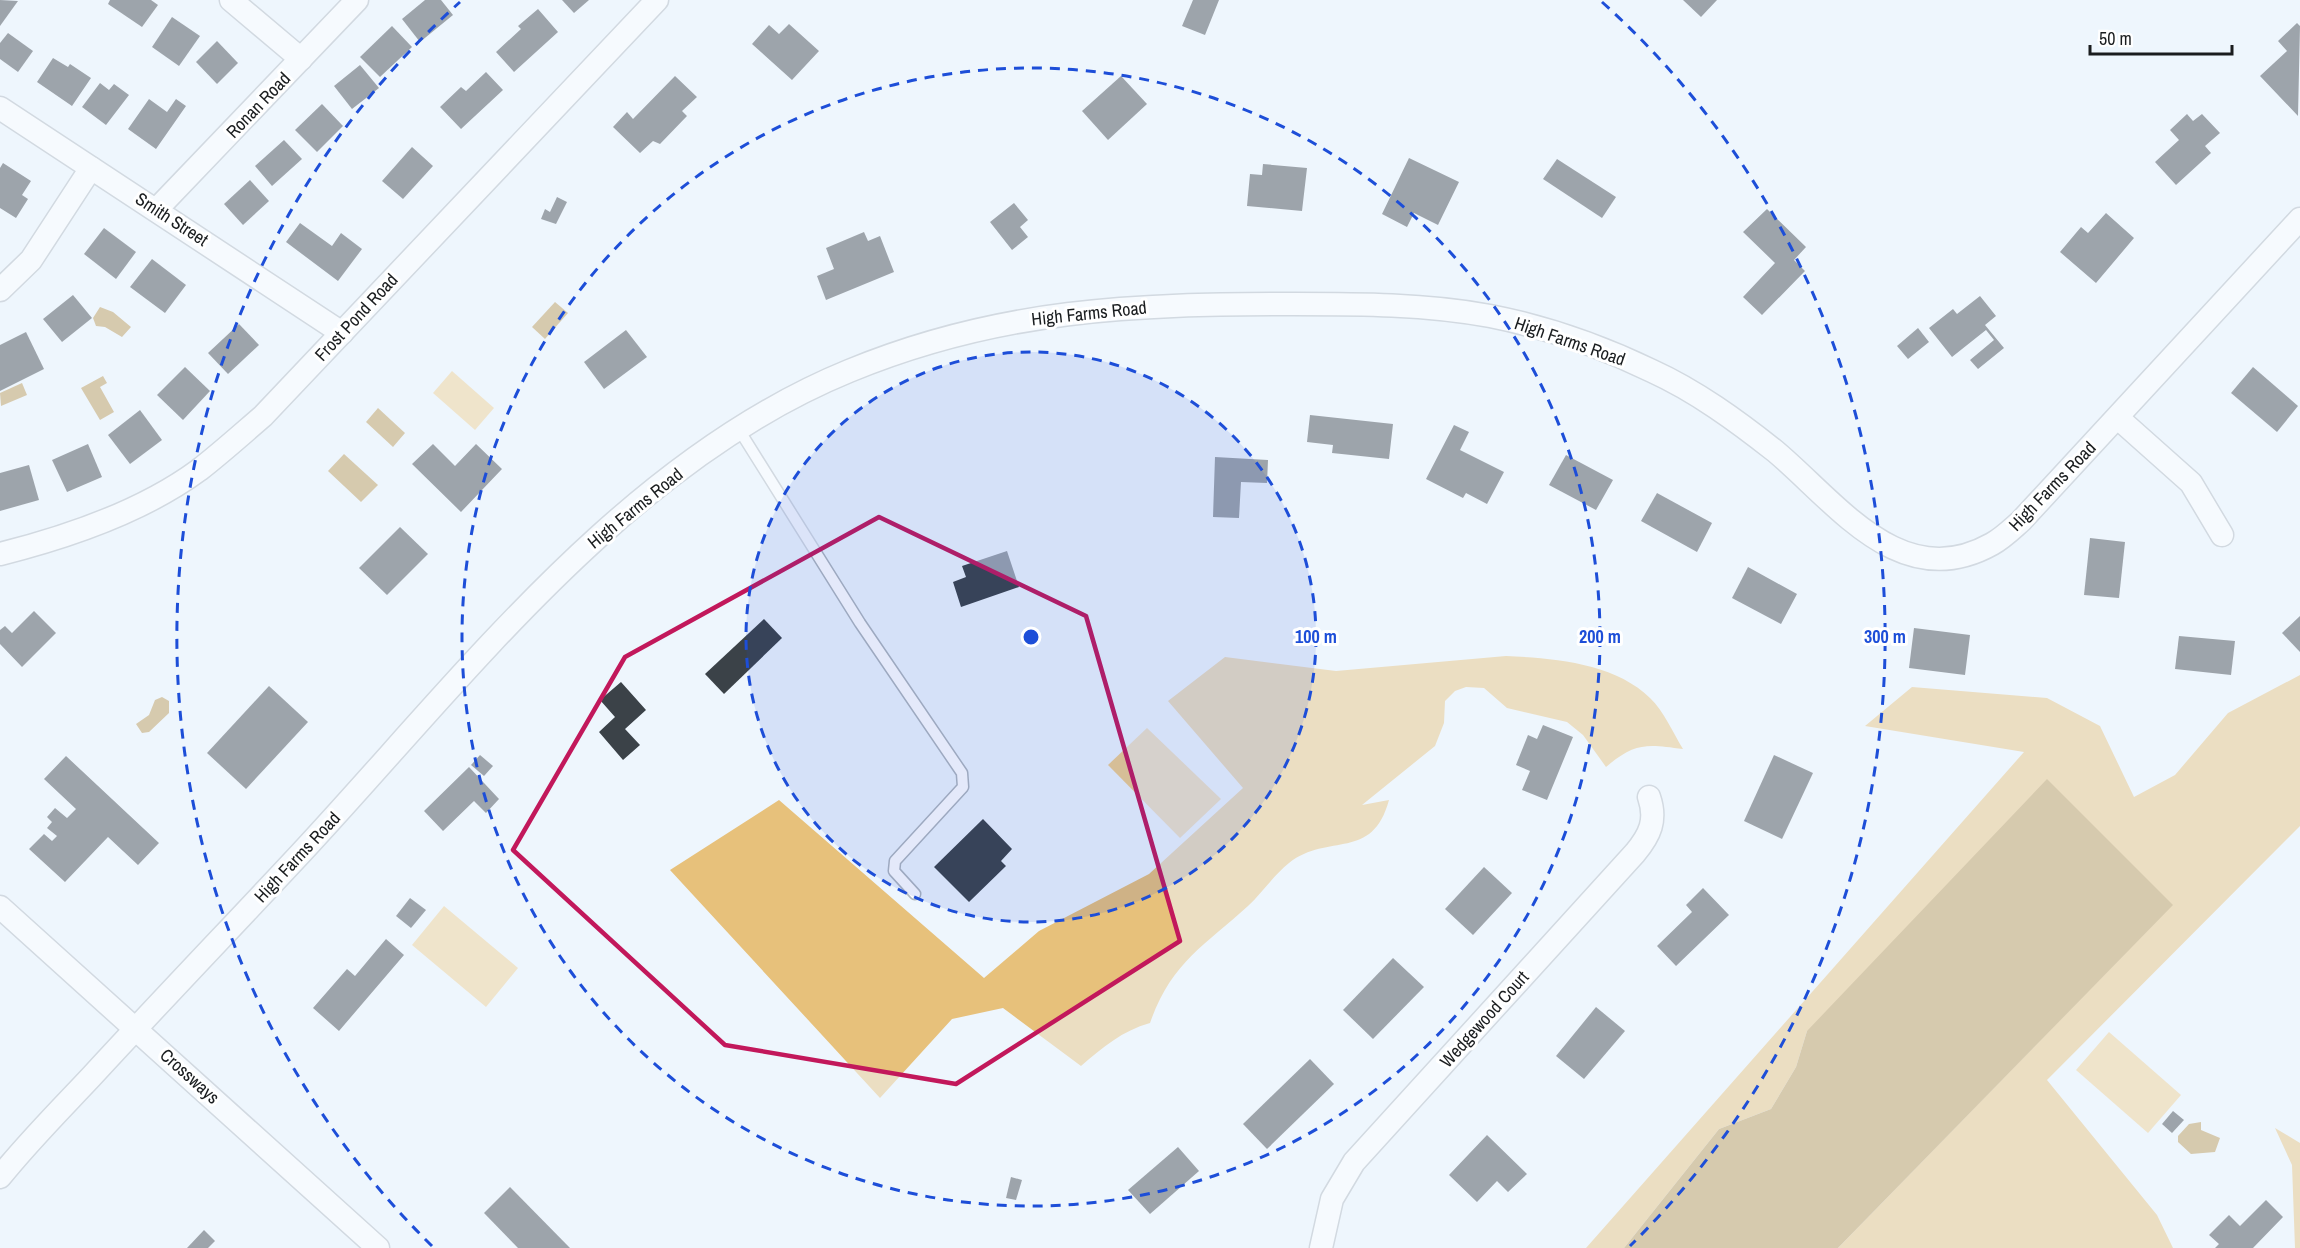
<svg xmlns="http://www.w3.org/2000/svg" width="2300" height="1248" font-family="'Archivo Narrow',sans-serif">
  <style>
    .green { fill: #f0ce8f }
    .forest { fill: #e7c17b }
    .water { fill: #b9954f }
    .building { fill: #3b4248 }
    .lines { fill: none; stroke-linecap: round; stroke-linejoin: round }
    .service-casing { stroke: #afb7be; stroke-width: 13 }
    .minor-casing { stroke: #afb7be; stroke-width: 25 }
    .service { stroke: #fff; stroke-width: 10 }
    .minor { stroke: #fff; stroke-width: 22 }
    .marked { fill: none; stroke: #c2185b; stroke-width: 4.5; stroke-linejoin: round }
    .ring { fill: none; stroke: #1d4ed8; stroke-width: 3; stroke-dasharray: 10 8 }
    .labels { text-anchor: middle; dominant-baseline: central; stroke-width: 6; stroke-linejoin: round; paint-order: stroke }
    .street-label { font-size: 18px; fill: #1a1d1f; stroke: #fff }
    .centre { fill: #1d4ed8; stroke: #fff; stroke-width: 3 }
    .ring-label { font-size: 18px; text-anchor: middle; font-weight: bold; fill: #1d4ed8; stroke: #fff; stroke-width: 6; stroke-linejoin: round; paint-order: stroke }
  </style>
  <rect width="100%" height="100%" fill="#eef6fd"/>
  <!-- green -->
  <g class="green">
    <path d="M452,371L494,408L475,430L433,393Z"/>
    <path d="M1147,728L1221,799L1180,838L1108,765Z"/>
    <path d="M444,906L518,968L486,1007L412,945Z"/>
    <path d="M2109,1032L2181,1095L2148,1133L2076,1070Z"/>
  </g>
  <!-- forest -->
  <g class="forest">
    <path d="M1506,656C1553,658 1615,663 1650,698C1664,711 1673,733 1683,749C1647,744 1635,742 1606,767L1583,735L1567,722L1507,708L1484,688L1466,687L1455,691L1445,701L1444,723L1435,746L1362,805L1389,800C1372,862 1329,832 1289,863C1274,875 1262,893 1248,906C1204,946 1171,963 1150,1023C1122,1031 1103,1047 1081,1066L1003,1008L952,1019L880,1098L670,870L779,800L984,978L1039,931L1149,874L1243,788L1168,701L1225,657L1336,671Z"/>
    <path d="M2300,675V826L2047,1080L2157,1215L2173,1248H1838L2172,905L1807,1031L1796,1067L1771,1109L1719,1129L1624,1248H1586L2024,752L1865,726L1912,687L2047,698L2100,726L2134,797L2175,775L2228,713Z"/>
    <path d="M2275,1128L2300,1143V1248H2295L2292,1165Z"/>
  </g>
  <!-- water -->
  <g class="water">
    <path d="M555,302L568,313L545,339L532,327Z"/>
    <path d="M100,307L113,312L131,327L122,337L105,327L96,326L93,318Z"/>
    <path d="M103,376L107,383L100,387L114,412L100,420L81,388Z"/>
    <path d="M22,383L27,395L1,406L0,393Z"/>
    <path d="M378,408L405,433L393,447L366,422Z"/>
    <path d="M344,454L378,485L361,502L328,471Z"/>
    <path d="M162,697L169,701V713L149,732L142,733L136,724L149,715L155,700Z"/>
    <path d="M2047,779L2173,905L1838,1248H1624L1719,1129L1771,1109L1796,1067L1807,1031Z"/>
    <path d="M2201,1122V1130L2220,1138L2215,1152L2191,1154L2178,1142V1136L2189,1124Z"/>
  </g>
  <!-- building -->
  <g class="building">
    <path d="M0,0L18,1L0,26Z"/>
    <path d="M110,0H151L158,5L142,27L108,4Z"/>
    <path d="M425,0H441L453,15L420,42L402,19Z"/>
    <path d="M562,0H589L574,13Z"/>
    <path d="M1193,0H1219L1205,35L1182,26Z"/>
    <path d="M1683,0H1717L1701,17Z"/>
    <path d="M538,9L558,32L514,72L496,52L521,29L518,26Z"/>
    <path d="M172,17L200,36L179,66L152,47Z"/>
    <path d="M2297,23L2300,26L2298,116L2260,76L2287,51L2278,41Z"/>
    <path d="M789,24L819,51L792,80L752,44L769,25L779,34Z"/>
    <path d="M392,26L412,47L380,77L360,57Z"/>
    <path d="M8,33L33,51L18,72L0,59V43Z"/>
    <path d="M217,41L238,63L217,84L196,62Z"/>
    <path d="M53,58L68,67L70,64L91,78L72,106L37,82Z"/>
    <path d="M360,65L379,88L352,109L334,86Z"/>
    <path d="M486,72L503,90L461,129L440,107L461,87L466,91Z"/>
    <path d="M675,76L697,97L682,111L687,116L660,144L653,141L640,153L613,127L627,112L633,119Z"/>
    <path d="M1121,76L1147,104L1108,140L1082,111Z"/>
    <path d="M100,83L109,90L114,84L129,95L106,125L82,107Z"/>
    <path d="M149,99L167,112L176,99L186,106L156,149L128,129Z"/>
    <path d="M322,104L343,126L317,152L295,130Z"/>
    <path d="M2187,114L2193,121L2202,114L2220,133L2205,146L2211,153L2176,185L2155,162L2179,140L2170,130Z"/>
    <path d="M284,140L302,159L272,186L255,166Z"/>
    <path d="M412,147L433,166L403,199L382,181Z"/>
    <path d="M1409,158L1459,182L1438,225L1414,213L1407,227L1382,214Z"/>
    <path d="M1557,159L1616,197L1602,218L1543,179Z"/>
    <path d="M3,163L31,181L22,195L28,199L16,218L0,208V168Z"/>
    <path d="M1263,164L1307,168L1302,211L1247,206L1250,174L1262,175Z"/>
    <path d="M250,180L269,201L243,225L224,204Z"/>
    <path d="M557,197L567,202L556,224L541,219L545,209L550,212Z"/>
    <path d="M1014,203L1028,220L1020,227L1028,237L1012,250L990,222Z"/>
    <path d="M1767,209L1806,247L1794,260L1805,271L1762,315L1743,297L1775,263L1743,232Z"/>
    <path d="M2106,213L2134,238L2096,283L2060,252L2081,227L2088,233Z"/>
    <path d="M300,223L332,246L341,233L362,249L338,281L286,242Z"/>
    <path d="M104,228L136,252L116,279L84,254Z"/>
    <path d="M864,232L868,241L880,236L894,272L826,300L817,276L834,269L826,248Z"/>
    <path d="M152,259L186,285L165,313L130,287Z"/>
    <path d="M73,295L92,318L62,342L43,319Z"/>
    <path d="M1980,296L1996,316L1985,325L2004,348L1978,369L1970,360L1994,340L1986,330L1952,357L1929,328L1953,309L1957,314Z"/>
    <path d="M239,324L259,345L228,374L208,353Z"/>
    <path d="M1918,328L1929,342L1908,359L1897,346Z"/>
    <path d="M626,330L647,357L604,389L584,362Z"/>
    <path d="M26,332L44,369L0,391V345Z"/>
    <path d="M185,367L210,391L183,420L157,395Z"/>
    <path d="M2253,367L2298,406L2277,432L2231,393Z"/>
    <path d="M140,410L162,440L130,464L108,435Z"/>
    <path d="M1310,415L1393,424L1389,459L1332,453L1333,445L1307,442Z"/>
    <path d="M1454,425L1469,432L1460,450L1504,472L1487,504L1466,493L1463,498L1426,479Z"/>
    <path d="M88,444L102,477L67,492L52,460Z"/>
    <path d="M433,444L455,466L476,444L502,469L461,512L412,464Z"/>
    <path d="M1566,455L1613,480L1596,510L1549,485Z"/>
    <path d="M1215,457L1268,460L1267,483L1241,482L1239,518L1213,517Z"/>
    <path d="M29,465L39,500L0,511V473Z"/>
    <path d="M1657,493L1712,523L1697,552L1641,521Z"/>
    <path d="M400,527L428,554L387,595L359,568Z"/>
    <path d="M2090,538L2125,542L2119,598L2084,595Z"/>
    <path d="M1007,551L1019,587L961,607L953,582L966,577L962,566Z"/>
    <path d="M1748,567L1797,594L1781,624L1732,598Z"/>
    <path d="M34,611L56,633L22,667L0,644V630L5,626L12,633Z"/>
    <path d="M2300,616V652L2282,633Z"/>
    <path d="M764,619L782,638L724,694L705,674Z"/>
    <path d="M1914,628L1970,635L1965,675L1909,668Z"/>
    <path d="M2179,636L2235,641L2231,675L2175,669Z"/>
    <path d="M621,682L646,710L625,729L640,745L623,760L599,732L615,717L600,700Z"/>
    <path d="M269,686L308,722L246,789L207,753Z"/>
    <path d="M1543,725L1573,737L1547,800L1522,790L1530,771L1516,765L1528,735L1537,739Z"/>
    <path d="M480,755L493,766L484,776L471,765Z"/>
    <path d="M1774,755L1813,773L1782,839L1744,821Z"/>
    <path d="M66,756L159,843L138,865L108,837L65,882L29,849L44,834L52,841L57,836L47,828L52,822L47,817L55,808L67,818L76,809L44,779Z"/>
    <path d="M469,767L499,799L486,813L474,801L443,831L424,811Z"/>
    <path d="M983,819L1012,849L1001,861L1006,866L969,902L934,867Z"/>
    <path d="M1484,867L1512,893L1473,935L1445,909Z"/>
    <path d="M1703,888L1729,915L1676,966L1657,946L1692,912L1686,905Z"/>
    <path d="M410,898L426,910L411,928L396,916Z"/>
    <path d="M386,939L404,955L339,1031L313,1008L347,969L355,976Z"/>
    <path d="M1393,958L1424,987L1373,1039L1343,1010Z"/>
    <path d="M1596,1007L1625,1031L1584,1079L1556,1056Z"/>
    <path d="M1310,1059L1334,1084L1267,1149L1243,1124Z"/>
    <path d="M2173,1111L2184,1120L2172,1133L2162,1124Z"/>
    <path d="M1487,1135L1527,1174L1508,1192L1497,1181L1477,1202L1449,1175Z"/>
    <path d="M1178,1147L1199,1171L1150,1214L1128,1190Z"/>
    <path d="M1011,1177L1022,1180L1016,1200L1006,1198Z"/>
    <path d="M510,1187L570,1248H518L484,1213Z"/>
    <path d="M2266,1200L2283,1217L2253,1248H2215L2219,1244L2209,1235L2229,1215L2240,1226Z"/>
    <path d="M204,1230L215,1241L208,1248H187Z"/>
  </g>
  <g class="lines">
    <!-- service casing -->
    <g class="service-casing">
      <path id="service" d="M738,428L860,623L962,773L963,787L895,861L894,871L915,894"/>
    </g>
    <!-- minor casing -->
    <g class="minor-casing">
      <g id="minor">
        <path d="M231,0L301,59"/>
        <path d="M0,108L342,333"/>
        <path d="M157,209L357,0"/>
        <path d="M0,290L31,260L91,168"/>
        <path d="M2118,418L2191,483L2222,535"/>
        <path d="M0,554C68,537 142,512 199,470C221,453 242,434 263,416L657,0"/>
        <path d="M0,907L378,1248"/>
        <path d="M0,1177C28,1142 60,1110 91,1077C160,1002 231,928 301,853C462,680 624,463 849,371C999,309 1134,304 1294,304C1358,304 1426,304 1490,316C1546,327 1600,346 1652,371C1696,391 1737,421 1775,451C1837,503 1901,595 1992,544C2003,538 2012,529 2021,521L2300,219"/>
        <path d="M1321,1248L1332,1199L1354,1162L1635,853C1650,835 1657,820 1649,797"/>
      </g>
    </g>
    <!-- service -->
    <use href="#service" class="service"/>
    <!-- minor -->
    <use href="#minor" class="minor"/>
  </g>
  <!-- marked area -->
  <path d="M0 0H2300V1248H0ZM879,517L1086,616L1180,941L956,1084L725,1045L513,850L625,657Z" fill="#eef6fd" fill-opacity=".55" fill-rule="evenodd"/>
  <path class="marked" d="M879,517L1086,616L1180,941L956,1084L725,1045L513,850L625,657Z"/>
  <!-- distance rings -->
  <circle cx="1031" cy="637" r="285" fill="#1d4ed8" fill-opacity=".12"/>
  <g class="ring">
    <circle cx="1031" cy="637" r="285"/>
    <circle cx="1031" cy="637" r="569"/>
    <path d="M432 1246A854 854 0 0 1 460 2M1602 2A854 854 0 0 1 1630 1246"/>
  </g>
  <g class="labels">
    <!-- street labels -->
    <g class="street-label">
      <text transform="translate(258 105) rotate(-46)">Ronan Road</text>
      <text transform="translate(172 219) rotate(33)">Smith Street</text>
      <text transform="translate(1089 313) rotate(-6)">High Farms Road</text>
      <text transform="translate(356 317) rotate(-47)">Frost Pond Road</text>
      <text transform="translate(1570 341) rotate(19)">High Farms Road</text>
      <text transform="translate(2052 486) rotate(-46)">High Farms Road</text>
      <text transform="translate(635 508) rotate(-39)">High Farms Road</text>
      <text transform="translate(297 857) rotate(-47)">High Farms Road</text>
      <text transform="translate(1484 1019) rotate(-48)">Wedgewood Court</text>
      <text transform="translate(190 1076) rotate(42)">Crossways</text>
    </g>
  </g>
  <circle cx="1031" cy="637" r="9" class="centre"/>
  <g class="ring-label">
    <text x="1316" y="643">100 m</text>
    <text x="1600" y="643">200 m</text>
    <text x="1885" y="643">300 m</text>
  </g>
  <!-- scale -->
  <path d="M2090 45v9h142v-9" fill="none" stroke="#1a1d1f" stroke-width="3"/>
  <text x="2099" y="45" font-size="18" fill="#1a1d1f" stroke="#ffffff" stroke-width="4.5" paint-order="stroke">50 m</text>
</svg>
